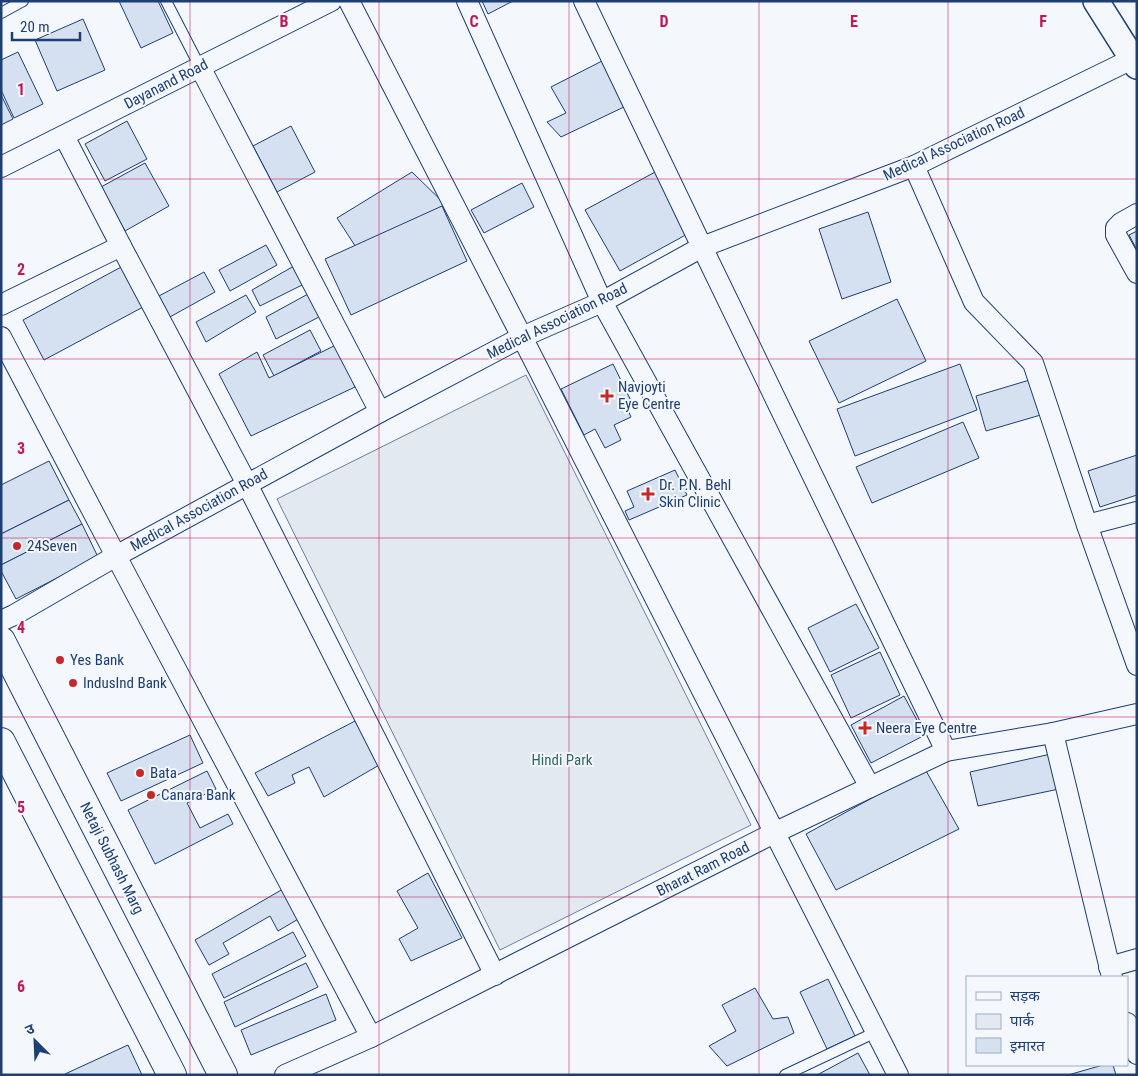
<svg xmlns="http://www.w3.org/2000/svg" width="1138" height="1076" font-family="'Roboto Condensed','Noto Sans Devanagari',sans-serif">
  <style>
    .green { fill: #e3e9f0; stroke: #687fa3 }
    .building { fill: #d5e0f0; stroke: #1d3f73 }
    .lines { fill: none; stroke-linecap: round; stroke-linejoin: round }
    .service-casing { stroke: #1d3f73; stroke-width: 12 }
    .minor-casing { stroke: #1d3f73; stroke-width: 22 }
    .tertiary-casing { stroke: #1d3f73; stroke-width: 28 }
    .secondary-casing { stroke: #1d3f73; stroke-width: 30 }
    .service { stroke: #f4f7fb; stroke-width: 10 }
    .minor { stroke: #f4f7fb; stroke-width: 20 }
    .tertiary { stroke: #f4f7fb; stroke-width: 25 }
    .secondary { stroke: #f4f7fb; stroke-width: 28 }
    .grid { fill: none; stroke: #c2185b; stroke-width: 1; stroke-opacity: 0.55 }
    .poi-dot { fill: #c62828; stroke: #f4f7fb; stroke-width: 2 }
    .labels { text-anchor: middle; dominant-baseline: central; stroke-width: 4; stroke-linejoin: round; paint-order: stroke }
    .street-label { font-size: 15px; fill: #1d3f73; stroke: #f4f7fb }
    .poi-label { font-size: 15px; fill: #1d3f73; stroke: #f4f7fb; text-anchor: start }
    .park-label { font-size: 15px; fill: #2c6c60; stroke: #f4f7fb }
    .grid-label { font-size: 16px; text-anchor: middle; font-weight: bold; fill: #c2185b; stroke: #f4f7fb; stroke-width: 4; stroke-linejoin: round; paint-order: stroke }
  </style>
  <rect width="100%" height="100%" fill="#f4f7fb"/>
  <!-- green -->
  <path class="green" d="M526,375L751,825L500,950L277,499Z"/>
  <!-- building -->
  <g class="building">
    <path d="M119,1H158L173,33L141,48Z"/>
    <path d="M482,1H513L488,14Z"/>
    <path d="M83,19L105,70L57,91L35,40Z"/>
    <path d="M18,52L43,104L14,118L1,90V60Z"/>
    <path d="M602,61L626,106L561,137L547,122L566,113L551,87Z"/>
    <path d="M1,95L13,119L1,125Z"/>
    <path d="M127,121L147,159L105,181L85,144Z"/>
    <path d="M291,126L315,172L277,192L253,146Z"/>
    <path d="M145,163L169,206L125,231L101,187Z"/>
    <path d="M657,171L691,232L620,271L585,210Z"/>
    <path d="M412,172L453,212L363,258L337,218Z"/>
    <path d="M522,183L534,207L484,233L471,210Z"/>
    <path d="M442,206L467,261L351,315L325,259Z"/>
    <path d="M868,212L891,282L842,299L819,229Z"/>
    <path d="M1137,231V250L1129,235Z"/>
    <path d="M266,245L277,265L230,291L219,270Z"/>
    <path d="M123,266L145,306L44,360L23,320Z"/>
    <path d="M294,266L306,283L260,306L252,290Z"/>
    <path d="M204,272L215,292L168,318L157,297Z"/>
    <path d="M308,294L319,317L276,339L266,317Z"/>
    <path d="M246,295L256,312L206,342L196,322Z"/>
    <path d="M897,299L926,361L839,403L809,341Z"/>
    <path d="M310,330L321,351L274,376L263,355Z"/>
    <path d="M338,344L355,387L251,436L219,374L257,352L269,378Z"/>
    <path d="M613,364L633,405L627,408L631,417L614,425L621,440L605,448L595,429L584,435L561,389Z"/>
    <path d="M960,364L977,410L855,456L837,409Z"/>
    <path d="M1033,379L1044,414L986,431L976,396Z"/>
    <path d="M963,422L979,458L872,503L856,467Z"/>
    <path d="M1137,455V495L1100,507L1088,471Z"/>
    <path d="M49,461L69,500L1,534V485Z"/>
    <path d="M675,470L687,495L629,520L625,511L634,507L627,491Z"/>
    <path d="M69,500L82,524L1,565V534Z"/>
    <path d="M82,524L98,557L16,599L1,571V565Z"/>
    <path d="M856,604L879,648L830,672L808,628Z"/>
    <path d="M880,652L900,695L851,718L831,675Z"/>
    <path d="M904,696L925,735L871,763L851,725Z"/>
    <path d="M357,720L381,764L324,797L309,767L292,775L295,783L268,796L255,773Z"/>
    <path d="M190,735L203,763L121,801L107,773Z"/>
    <path d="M1051,754L1059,789L978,806L970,772Z"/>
    <path d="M925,769L959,829L836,890L806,834Z"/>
    <path d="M207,771L216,789L187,803L200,828L228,814L233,824L155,864L128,810Z"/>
    <path d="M428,873L462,938L411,961L399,939L418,928L397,891Z"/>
    <path d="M283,889L300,918L278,931L270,916L223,943L229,954L209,965L195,940Z"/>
    <path d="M293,932L306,956L224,998L212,974Z"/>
    <path d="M306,963L318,987L235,1027L224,1002Z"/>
    <path d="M828,979L855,1036L827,1049L800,992Z"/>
    <path d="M755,988L773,1019L788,1017L794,1033L727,1066L709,1046L736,1031L722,1005Z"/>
    <path d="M326,994L336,1020L251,1055L241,1030Z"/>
    <path d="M128,1045L142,1075H65V1074Z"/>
    <path d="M858,1053L870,1075H817Z"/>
    <path d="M1103,1065H1113L1116,1075H1068Z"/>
  </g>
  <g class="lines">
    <!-- service casing -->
    <g class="service-casing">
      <g id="service">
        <path d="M166,1L200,67"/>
        <path d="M1,13L23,1"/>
        <path d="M785,1075L876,1032"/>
      </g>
    </g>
    <!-- minor casing -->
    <g class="minor-casing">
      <g id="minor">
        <path d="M349,1L522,337L898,1075"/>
        <path d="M467,1L602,302L870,787"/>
        <path d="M584,1L702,247L946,751"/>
        <path d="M200,67L380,412"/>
        <path d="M64,136L121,246L247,484L495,975"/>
        <path d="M914,166L974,302L1033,363L1087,525L1137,665"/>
        <path d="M1,167L331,1"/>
        <path d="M1137,214L1121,223L1116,228V235L1137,273"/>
        <path d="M1,305L121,246"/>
        <path d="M1,337L116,556L371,1037"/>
        <path d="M1087,525L1137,512"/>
        <path d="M1,621L14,615L116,556L380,412L522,337L602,302L702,247L914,166L1132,59"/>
        <path d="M1053,733L1112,977"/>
        <path d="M1109,967L1137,959"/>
        <path d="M1127,1023L1137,1054"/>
        <path d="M285,1075L371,1037L774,833L946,751L1053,733L1137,714"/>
      </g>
    </g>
    <!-- tertiary casing -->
    <g class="tertiary-casing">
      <path id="tertiary" d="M1096,1L1137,66"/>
    </g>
    <!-- secondary casing -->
    <g class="secondary-casing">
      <g id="secondary">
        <path d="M1,641L223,1075"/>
        <path d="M1,742L172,1075"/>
      </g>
    </g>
    <!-- service -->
    <use href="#service" class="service"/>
    <!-- minor -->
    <use href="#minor" class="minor"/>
    <!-- tertiary -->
    <use href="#tertiary" class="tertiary"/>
    <!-- secondary -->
    <use href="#secondary" class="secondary"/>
  </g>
  <!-- grid -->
  <path class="grid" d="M190,1V1075M379,1V1075M569,1V1075M759,1V1075M948,1V1075M1,179H1137M1,359H1137M1,538H1137M1,717H1137M1,897H1137"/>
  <!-- markers -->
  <g class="poi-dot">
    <path d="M604.5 388.5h5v5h5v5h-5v5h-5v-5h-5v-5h5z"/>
    <path d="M645.5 486.5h5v5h5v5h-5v5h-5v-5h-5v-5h5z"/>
    <circle cx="17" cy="546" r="5"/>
    <circle cx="60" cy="660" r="5"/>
    <circle cx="73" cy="683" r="5"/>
    <path d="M862.5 720.5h5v5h5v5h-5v5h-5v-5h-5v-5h5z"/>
    <circle cx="140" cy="773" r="5"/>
    <circle cx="151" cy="795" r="5"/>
  </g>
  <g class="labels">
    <!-- street labels -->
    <g class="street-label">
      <text transform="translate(166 84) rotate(-27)">Dayanand Road</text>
      <text transform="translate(954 144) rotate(-25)">Medical Association Road</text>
      <text transform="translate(557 321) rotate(-26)">Medical Association Road</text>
      <text transform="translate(199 510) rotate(-29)">Medical Association Road</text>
      <text transform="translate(112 858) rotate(63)">Netaji Subhash Marg</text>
      <text transform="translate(703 869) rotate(-27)">Bharat Ram Road</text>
    </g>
    <!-- poi labels -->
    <g class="poi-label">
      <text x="618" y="387">Navjoyti<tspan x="618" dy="17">Eye Centre</tspan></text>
      <text x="659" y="485">Dr. P.N. Behl<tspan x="659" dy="17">Skin Clinic</tspan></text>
      <text x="27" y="546">24Seven</text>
      <text x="70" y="660">Yes Bank</text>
      <text x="83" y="683">IndusInd Bank</text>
      <text x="876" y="728">Neera Eye Centre</text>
      <text x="150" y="773">Bata</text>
      <text x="161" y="795">Canara Bank</text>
    </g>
    <!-- park labels -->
    <g class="park-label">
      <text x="562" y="760">Hindi Park</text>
    </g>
  </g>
  <g class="grid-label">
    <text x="284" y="27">B</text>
    <text x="474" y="27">C</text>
    <text x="664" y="27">D</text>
    <text x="854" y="27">E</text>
    <text x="1043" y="27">F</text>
    <text x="21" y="95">1</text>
    <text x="21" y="275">2</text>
    <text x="21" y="454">3</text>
    <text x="21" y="633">4</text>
    <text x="21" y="813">5</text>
    <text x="21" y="992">6</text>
  </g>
  <!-- border -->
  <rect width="1138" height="1076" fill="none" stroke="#1d3f73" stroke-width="5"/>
  <!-- legend -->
  <rect x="966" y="976" width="162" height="90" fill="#f4f7fb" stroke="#9eadc5"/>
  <rect x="976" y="992" width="25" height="8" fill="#f4f7fb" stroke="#9eadc5"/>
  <text x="1010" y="1001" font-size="15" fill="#1d3f73">सड़क</text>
  <rect x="976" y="1014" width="25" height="15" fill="#e3e9f0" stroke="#9eadc5"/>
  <text x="1010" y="1026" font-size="15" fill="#1d3f73">पार्क</text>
  <rect x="976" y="1038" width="25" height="15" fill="#d5e0f0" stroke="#9eadc5"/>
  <text x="1010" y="1051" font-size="15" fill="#1d3f73">इमारत</text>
  <!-- north arrow -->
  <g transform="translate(35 1041) rotate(336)" stroke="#f4f7fb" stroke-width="4" paint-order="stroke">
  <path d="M0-4L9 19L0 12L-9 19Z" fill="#1d3f73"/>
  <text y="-8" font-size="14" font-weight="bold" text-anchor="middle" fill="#1d3f73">उ</text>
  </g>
  <!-- scale -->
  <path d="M12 32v8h68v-8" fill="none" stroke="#1d3f73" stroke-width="2.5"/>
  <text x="20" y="32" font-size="15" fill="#1d3f73" stroke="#f4f7fb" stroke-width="4" paint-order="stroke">20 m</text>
</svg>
